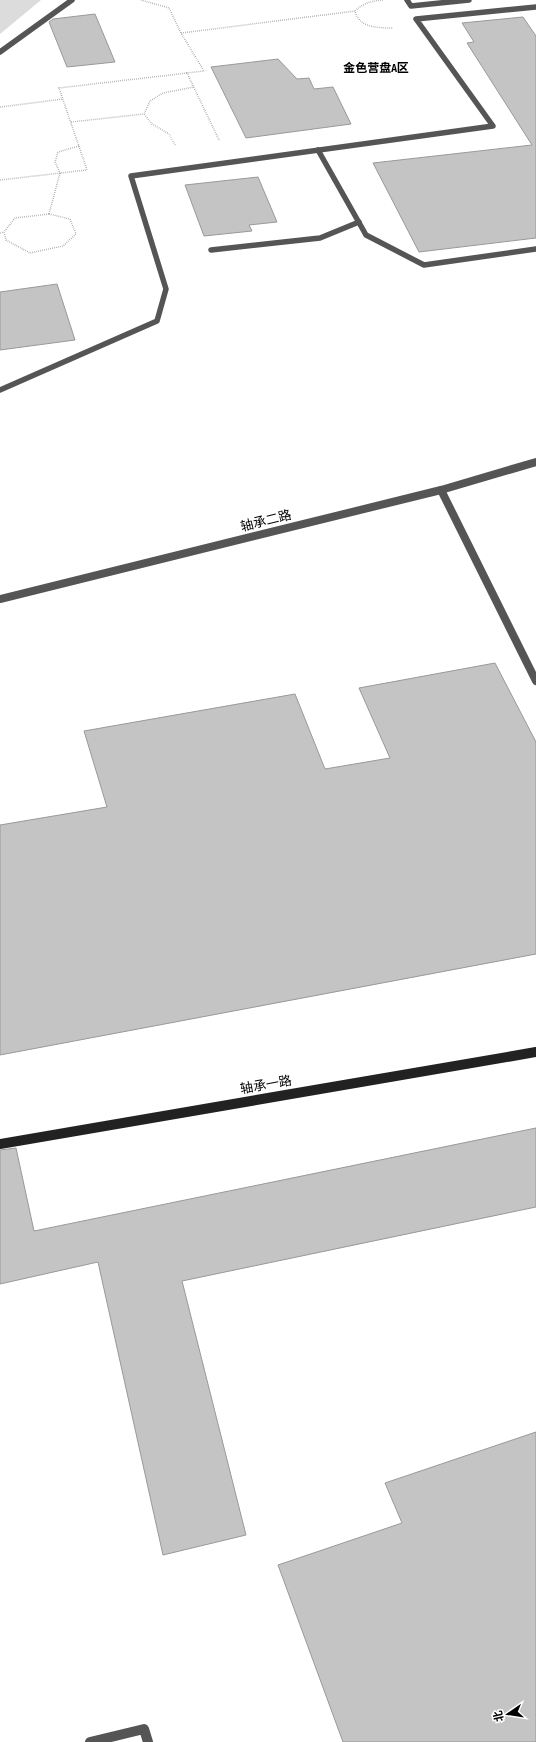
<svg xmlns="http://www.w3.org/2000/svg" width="536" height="1742" font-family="'Sofia Sans Condensed','Noto Sans SC',sans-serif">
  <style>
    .green { fill: #dcdcdc }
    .building { fill: #c4c4c4; stroke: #999 }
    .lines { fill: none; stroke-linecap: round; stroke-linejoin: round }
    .path { stroke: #777; stroke-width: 1.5; stroke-dasharray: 0.5 1.5; stroke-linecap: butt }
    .lane-far2 { stroke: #555; stroke-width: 5.5 }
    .lane-far1 { stroke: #555; stroke-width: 8 }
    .lane { stroke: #555; stroke-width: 10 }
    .street-far1 { stroke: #555; stroke-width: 5.5 }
    .street { stroke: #555; stroke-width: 8 }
    .secondary { stroke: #222; stroke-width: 10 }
    .labels { text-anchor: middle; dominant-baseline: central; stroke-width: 3; stroke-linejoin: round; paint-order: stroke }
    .far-neighbourhood-label { font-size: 12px; font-weight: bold; fill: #000; stroke: #fff }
    .street-label { font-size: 13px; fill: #000; stroke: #fff }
  </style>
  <rect width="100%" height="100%" fill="#fff"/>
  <!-- green -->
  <path class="green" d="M0,0H41L0,34Z"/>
  <!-- building -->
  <g class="building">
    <path d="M95,14L115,62L67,67L49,22L53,19Z"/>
    <path d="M523,17L536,36V238L419,252L373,163L532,145L467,43L474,42L462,23Z"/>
    <path d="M278,59L297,79L309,78L314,89L333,87L351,124L246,138L211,67Z"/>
    <path d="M258,177L277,222L249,225L252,231L204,236L185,185Z"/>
    <path d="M57,284L75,340L0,350V292Z"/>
    <path d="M495,663L536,742V954L0,1055V825L107,807L84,731L295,694L325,769L390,758L359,688Z"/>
    <path d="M536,1128V1207L182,1281L246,1535L163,1555L98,1262L0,1284V1150L16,1148L34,1231Z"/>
    <path d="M536,1432V1742H343L278,1565L402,1523L385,1483Z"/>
  </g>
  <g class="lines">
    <!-- path -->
    <g class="path">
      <path d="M141,0L169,8L181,33"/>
      <path d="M383,0C372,1 363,3 355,11C359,28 378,28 393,28"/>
      <path d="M0,107L63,99"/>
      <path d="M71,122L144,114"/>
      <path d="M219,140L187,73L204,71L181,33L355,11"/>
      <path d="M175,145L169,134L152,124L144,114L150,101L163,93L194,87"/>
      <path d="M0,180L87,170L59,88L187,73"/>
      <path d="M49,214L60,173L55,162L58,152L79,146"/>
      <path d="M49,214L70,219L76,234L63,246L30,253L6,240L4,232L15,218Z"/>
      <path d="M0,233L4,232"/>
    </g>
    <!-- lane-far2 -->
    <g class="lane-far2">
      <path d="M407,0L411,6L469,0"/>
      <path d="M318,150L366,235L424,265L536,249"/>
      <path d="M211,250L320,238L359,222"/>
      <path d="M0,390L157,321L166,289L131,176L493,126L416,19L536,7"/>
    </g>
    <!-- lane-far1 -->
    <path class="lane-far1" d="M441,490L536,681"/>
    <!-- lane -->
    <path class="lane" d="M90,1742L144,1729L148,1742"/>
    <!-- street-far1 -->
    <path class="street-far1" d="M0,52L72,0"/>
    <!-- street -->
    <path class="street" d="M0,599L441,490L536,462"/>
    <!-- secondary -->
    <path class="secondary" d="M0,1144L536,1052"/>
  </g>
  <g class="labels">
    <!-- far-neighbourhood labels -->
    <g class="far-neighbourhood-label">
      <text x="376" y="68">金色营盘A区</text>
    </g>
    <!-- street labels -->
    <g class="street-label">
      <text transform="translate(266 521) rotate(-14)">轴承二路</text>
      <text transform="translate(266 1085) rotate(-10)">轴承一路</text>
    </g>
  </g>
  <!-- north arrow -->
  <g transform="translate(508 1714) rotate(257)" stroke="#ffffff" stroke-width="3" paint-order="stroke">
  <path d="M0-3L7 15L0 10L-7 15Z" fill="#000000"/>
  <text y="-6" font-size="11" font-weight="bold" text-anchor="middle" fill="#000000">北</text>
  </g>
</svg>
